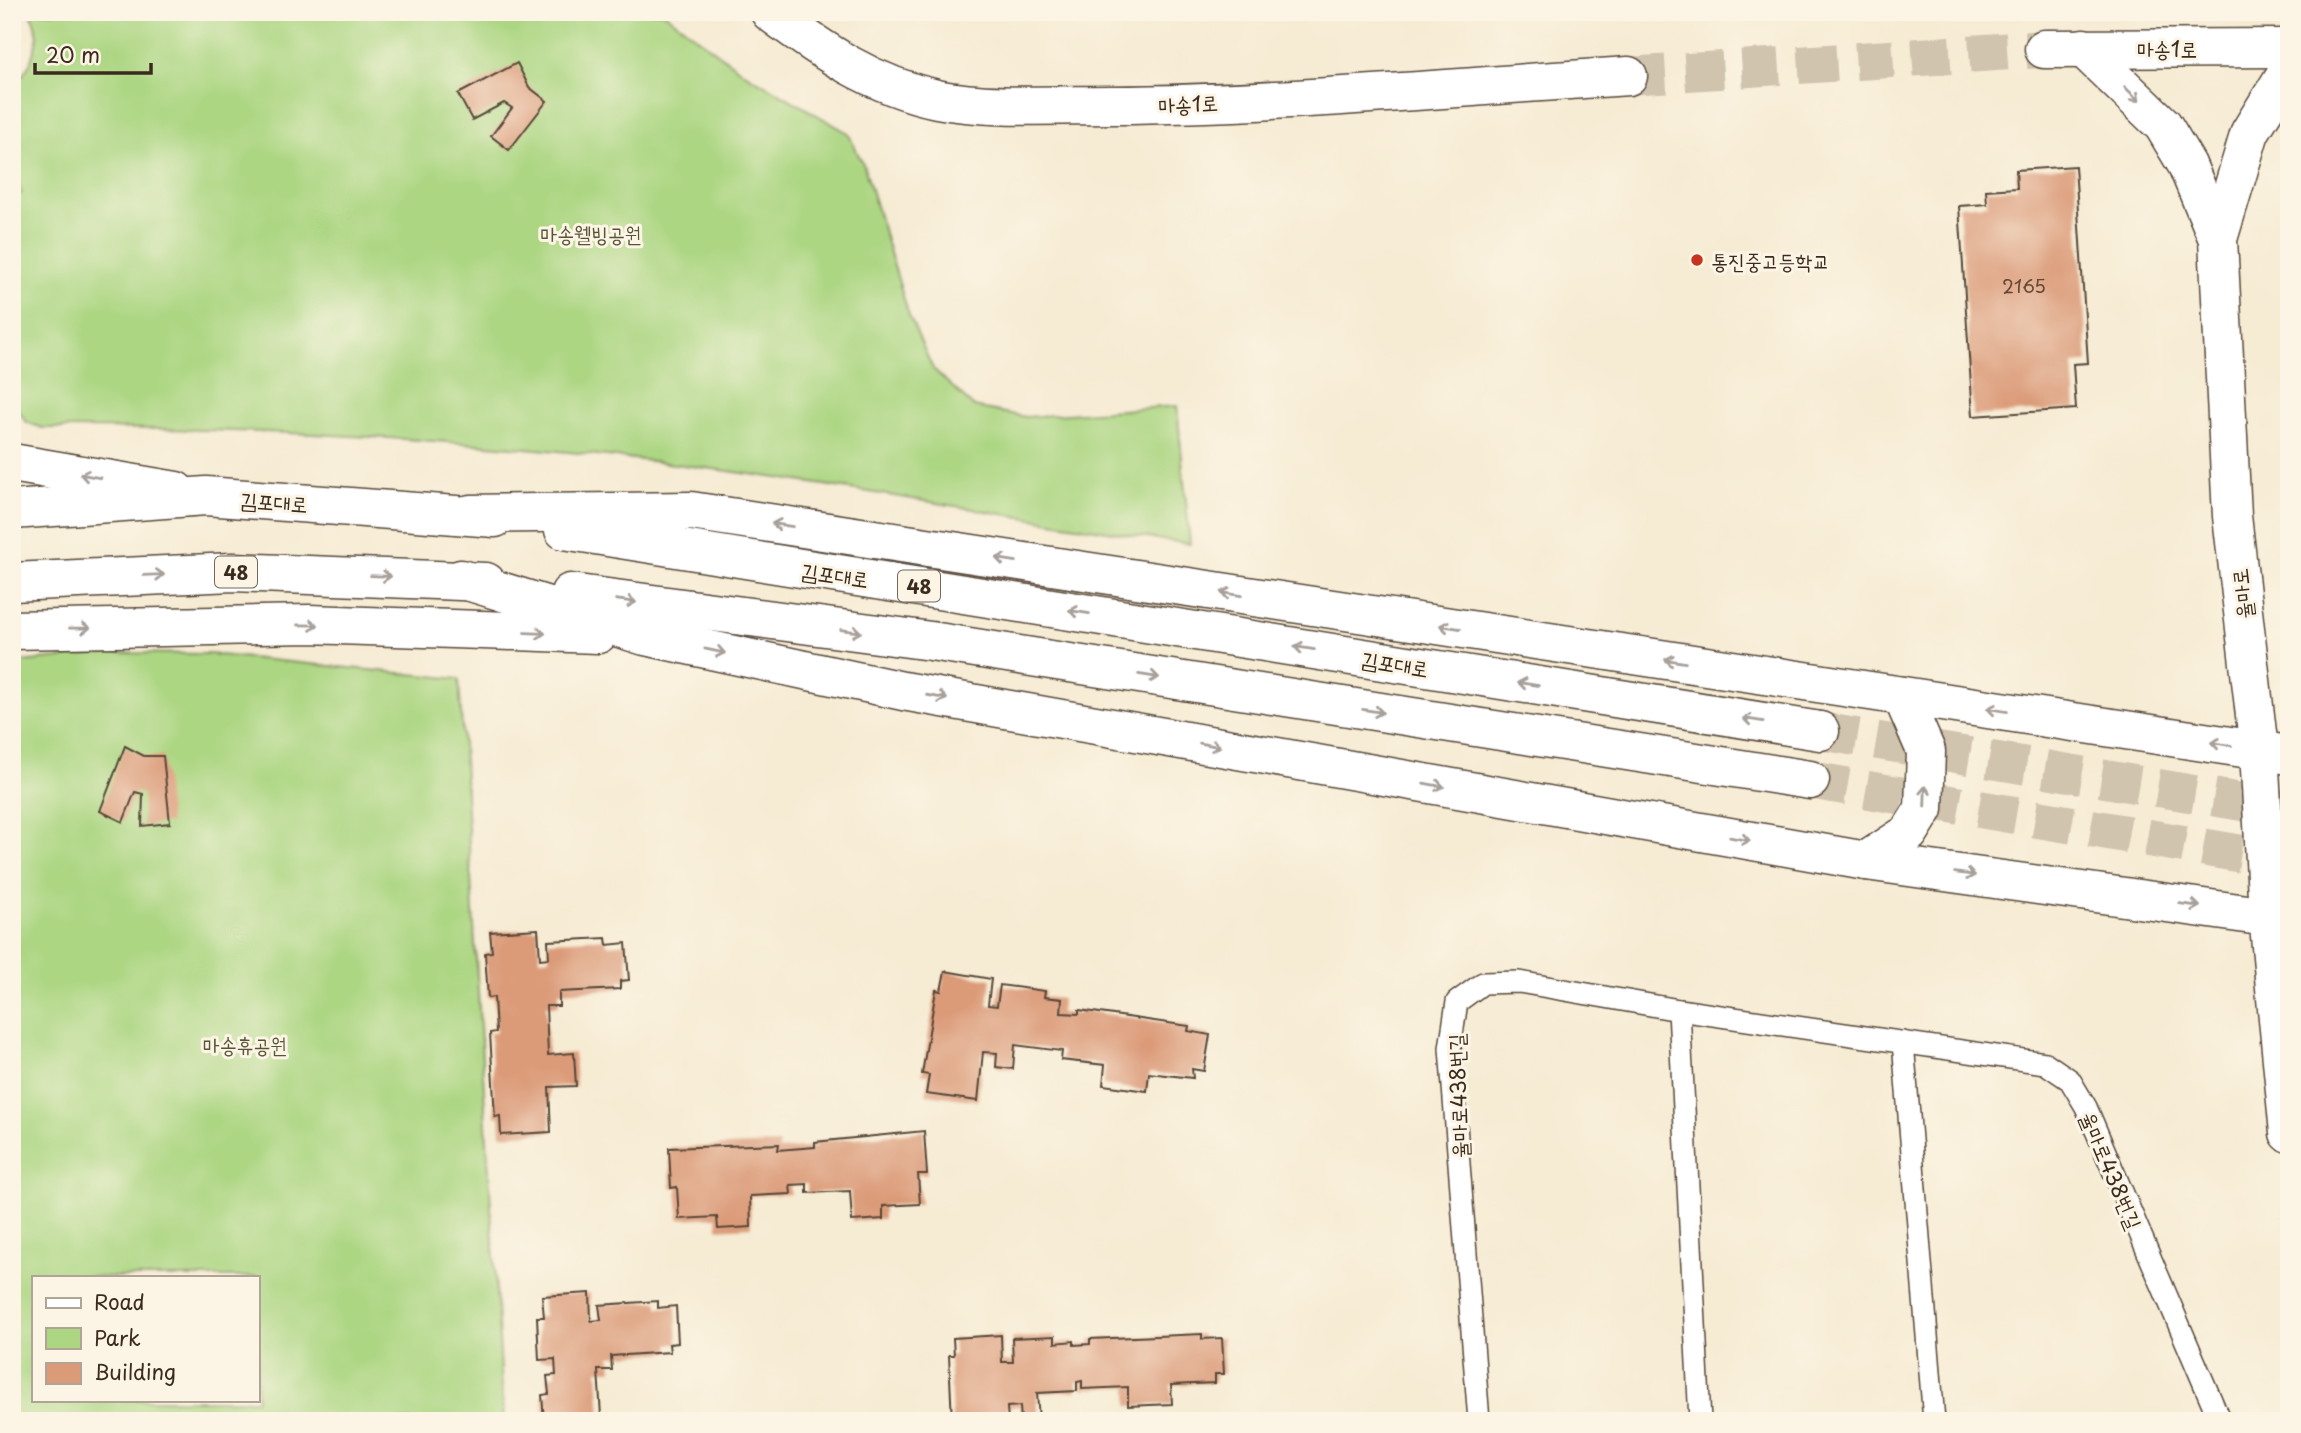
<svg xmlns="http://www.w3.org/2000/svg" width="2301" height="1433" font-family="'Playpen Sans','Poor Story',sans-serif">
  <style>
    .park { fill: #acd682; stroke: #748050; stroke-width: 2; fill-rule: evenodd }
    .building { fill: #db9b79 }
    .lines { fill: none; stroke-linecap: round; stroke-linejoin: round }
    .secondary-tunnel { stroke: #d1c4af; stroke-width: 38; stroke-dasharray: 38 19; stroke-linecap: butt }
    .primary-tunnel { stroke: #d1c4af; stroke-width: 38; stroke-dasharray: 38 19; stroke-linecap: butt }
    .lane-casing { stroke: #574739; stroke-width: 24 }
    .secondary-casing { stroke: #574739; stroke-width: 41 }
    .primary-casing { stroke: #574739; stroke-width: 41 }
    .lane { stroke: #fff; stroke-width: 21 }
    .secondary { stroke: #fff; stroke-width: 38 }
    .primary { stroke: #fff; stroke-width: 38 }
    .oneway { stroke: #a79f9a }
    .poi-dot { fill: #c8321e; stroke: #fcf5e5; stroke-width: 2.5 }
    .labels { text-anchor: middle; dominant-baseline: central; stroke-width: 6; stroke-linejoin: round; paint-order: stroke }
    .number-label { font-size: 18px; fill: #634635 }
    .shield { fill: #fcf5e5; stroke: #75675a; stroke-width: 2 }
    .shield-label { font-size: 19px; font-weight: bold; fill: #3b2a1e }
    .street-label { font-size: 21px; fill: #3b2a1e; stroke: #fcf5e5 }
    .park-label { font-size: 21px; fill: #575537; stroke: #fcf5e5 }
    .poi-label { font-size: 21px; fill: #3b2a1e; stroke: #fcf5e5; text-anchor: start }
  </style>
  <rect width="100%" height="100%" fill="#fcf5e5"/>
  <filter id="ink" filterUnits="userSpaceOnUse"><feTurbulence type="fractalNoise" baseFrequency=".0143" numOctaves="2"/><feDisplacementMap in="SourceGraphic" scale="14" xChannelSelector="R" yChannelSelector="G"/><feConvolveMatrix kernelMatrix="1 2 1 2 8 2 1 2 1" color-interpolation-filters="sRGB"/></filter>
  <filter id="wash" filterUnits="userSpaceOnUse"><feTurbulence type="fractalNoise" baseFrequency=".00686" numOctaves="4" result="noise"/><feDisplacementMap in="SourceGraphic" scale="28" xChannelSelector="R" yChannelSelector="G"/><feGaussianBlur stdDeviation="1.57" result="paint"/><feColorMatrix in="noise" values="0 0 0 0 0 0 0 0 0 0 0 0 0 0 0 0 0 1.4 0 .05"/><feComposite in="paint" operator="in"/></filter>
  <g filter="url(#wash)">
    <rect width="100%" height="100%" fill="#f6ebd3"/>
    <!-- park -->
    <g class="park">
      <path d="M31,12H663L743,72L848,133L864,166L909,316L933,369L974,407L1026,417L1177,406L1190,544C980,512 770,471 558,451C387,435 214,428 42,428L26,422L12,399V198L22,193L12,171V91L30,64L38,36Z"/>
      <path d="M108,653L209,654L459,679L504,1421H12V663ZM33,1277H257V1400H33Z"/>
    </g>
    <g id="blocks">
      <!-- building -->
      <g class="building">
        <path d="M517,63L529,87L547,101L509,150L491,136L512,108L504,103L472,120L458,94Z"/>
        <path d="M2075,166L2088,363L2073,364L2076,409L1973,416L1959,206L1987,204L1986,190L2017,188L2016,170Z"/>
        <path d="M125,746L144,756H163L170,823L142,826L143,794L135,792L123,822L100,811Z"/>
        <path d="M538,929L540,959L549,958L548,941L606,938L607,945L626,943L629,980L620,981V989L559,992V1006H546L548,1055L574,1053L576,1086L549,1087L551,1132L501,1135L500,1116L495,1117L490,1033L496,1032L494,997L488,998L485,953L492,952L490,932Z"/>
        <path d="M945,971L991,979L988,1005L997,1006L1000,985L1045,991L1044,997L1062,999L1061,1013L1079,1014V1010L1189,1026L1188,1031L1210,1035L1204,1071L1192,1069L1193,1078L1149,1073L1147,1091L1103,1085L1105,1065L1061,1060L1062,1051L1015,1045L1013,1069L996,1067L997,1053L983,1052L978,1101L926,1094L929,1075L922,1074L936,990L941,991Z"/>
        <path d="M924,1131L927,1174H918L920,1204L883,1206V1219L852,1221L850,1191L807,1193V1184L790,1185L791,1194L750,1196L751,1227L718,1229L717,1217L679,1219L677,1187L671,1188L669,1148L779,1144L778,1150L815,1147V1142Z"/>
        <path d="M590,1293L591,1321L601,1320L599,1305L658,1301V1308L676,1306L678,1343L669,1344L670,1352L611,1356L612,1370H598L601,1416L627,1414V1421H544L542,1395L549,1394L547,1376L556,1375L555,1359L539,1360L537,1317H544L542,1296Z"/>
        <path d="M1202,1334V1339L1222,1338L1224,1374H1215V1383L1171,1385L1172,1404L1128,1406V1387L1082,1389V1381L1077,1382V1391L1037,1393L1039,1420L1021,1421L1020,1406L1007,1407L1008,1421H952L949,1355H954L953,1338L1001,1335L1002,1362H1013L1012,1338L1055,1336V1343L1074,1341V1345L1090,1344V1339Z"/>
      </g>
    </g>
  </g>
  <g filter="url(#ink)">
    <use href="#blocks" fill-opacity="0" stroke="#574739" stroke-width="2"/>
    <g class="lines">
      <!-- secondary-tunnel -->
      <path class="secondary-tunnel" d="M1628,76L2044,49"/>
      <!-- primary-tunnel -->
      <g class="primary-tunnel">
        <path d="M1820,731L2289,810"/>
        <path d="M1810,780L2289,862"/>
      </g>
      <!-- lane casing -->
      <g class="lane-casing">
        <g id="lane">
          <path d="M1679,1010L1700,1421"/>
          <path d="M1903,1042L1934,1421"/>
          <path d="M1479,1421L1450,1048L1457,1002L1483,983L1519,982L1679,1010L2045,1063L2070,1080L2086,1107L2220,1421"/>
        </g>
      </g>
      <!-- secondary casing -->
      <g class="secondary-casing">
        <g id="secondary">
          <path d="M770,12C822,51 872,85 937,99C987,109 1059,105 1111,105C1283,104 1456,87 1628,76"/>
          <path d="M2083,48L2163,125L2187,165L2218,239"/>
          <path d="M2044,49L2289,48"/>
          <path d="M2289,69L2250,132L2218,239L2232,516L2259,750L2268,915L2289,1133"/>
          <path d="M12,463L176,491"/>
        </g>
      </g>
      <!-- primary casing -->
      <g class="primary-casing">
        <g id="primary">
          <path d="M12,510L206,496L495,518"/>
          <path d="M470,514L691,511L2289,755"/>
          <path d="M564,530L1820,731"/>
          <path d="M461,579L645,636L903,691L1866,861L2289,920"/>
          <path d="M12,582L233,572L486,582"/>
          <path d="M570,593L931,641L1810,780"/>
          <path d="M12,630L309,624L598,634"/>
          <path d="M1866,861L1909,833L1924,809L1926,751L1902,696"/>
        </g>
      </g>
      <!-- lane -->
      <use href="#lane" class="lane"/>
      <!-- secondary -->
      <use href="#secondary" class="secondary"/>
      <!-- primary -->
      <use href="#primary" class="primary"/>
    </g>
    <!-- one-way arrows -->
    <defs><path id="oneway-shaft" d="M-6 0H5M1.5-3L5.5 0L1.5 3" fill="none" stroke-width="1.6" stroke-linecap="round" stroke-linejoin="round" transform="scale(1.75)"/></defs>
    <g class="oneway">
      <use href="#oneway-shaft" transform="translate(2132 94) rotate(44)"/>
      <use href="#oneway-shaft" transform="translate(90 476) rotate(-170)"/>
      <use href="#oneway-shaft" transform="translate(782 525) rotate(-171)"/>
      <use href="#oneway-shaft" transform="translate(1006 560) rotate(-171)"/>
      <use href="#oneway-shaft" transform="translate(154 575) rotate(-2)"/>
      <use href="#oneway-shaft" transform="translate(381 576) rotate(2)"/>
      <use href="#oneway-shaft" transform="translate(1231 594) rotate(-171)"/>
      <use href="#oneway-shaft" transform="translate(626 601) rotate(8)"/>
      <use href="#oneway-shaft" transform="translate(1079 612) rotate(-171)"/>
      <use href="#oneway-shaft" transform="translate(308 625) rotate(1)"/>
      <use href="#oneway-shaft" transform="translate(1450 627) rotate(-171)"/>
      <use href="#oneway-shaft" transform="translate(80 628) rotate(-1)"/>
      <use href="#oneway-shaft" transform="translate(851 631) rotate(8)"/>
      <use href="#oneway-shaft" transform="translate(535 633) rotate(2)"/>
      <use href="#oneway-shaft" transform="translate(1304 648) rotate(-171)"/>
      <use href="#oneway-shaft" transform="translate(715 651) rotate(12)"/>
      <use href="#oneway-shaft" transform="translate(1675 661) rotate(-171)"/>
      <use href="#oneway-shaft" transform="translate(1149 676) rotate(9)"/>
      <use href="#oneway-shaft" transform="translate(1528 684) rotate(-171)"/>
      <use href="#oneway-shaft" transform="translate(937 697) rotate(10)"/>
      <use href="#oneway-shaft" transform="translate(1997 710) rotate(-171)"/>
      <use href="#oneway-shaft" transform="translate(1373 711) rotate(9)"/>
      <use href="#oneway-shaft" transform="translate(1753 720) rotate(-171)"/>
      <use href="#oneway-shaft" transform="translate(2221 744) rotate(-171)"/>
      <use href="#oneway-shaft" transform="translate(1210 745) rotate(10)"/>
      <use href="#oneway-shaft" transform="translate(1434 785) rotate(10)"/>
      <use href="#oneway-shaft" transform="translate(1925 796) rotate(-88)"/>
      <use href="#oneway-shaft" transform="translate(1740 839) rotate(10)"/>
      <use href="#oneway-shaft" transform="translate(1965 874) rotate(8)"/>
      <use href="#oneway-shaft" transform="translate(2190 905) rotate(8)"/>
    </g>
  </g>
  <!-- markers -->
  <circle class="poi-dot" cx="1697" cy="260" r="7"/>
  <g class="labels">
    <!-- number labels -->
    <g class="number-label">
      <text x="2024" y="285">2165</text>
    </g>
    <!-- shield labels -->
    <g class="shield">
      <rect x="215" y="556.5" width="42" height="31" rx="5"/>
      <rect x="898" y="570.5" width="42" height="31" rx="5"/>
    </g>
    <g class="shield-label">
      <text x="236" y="572">48</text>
      <text x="919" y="586">48</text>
    </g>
    <!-- street labels -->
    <g class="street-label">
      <text x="2167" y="48">마송1로</text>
      <text transform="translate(1188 103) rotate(-3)">마송1로</text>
      <text transform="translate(274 501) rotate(4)">김포대로</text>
      <text transform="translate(835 574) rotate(8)">김포대로</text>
      <text transform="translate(2241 594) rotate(-97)">율마로</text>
      <text transform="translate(1395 663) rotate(9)">김포대로</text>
      <text transform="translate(1457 1096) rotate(-92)">율마로438번길</text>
      <text transform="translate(2112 1170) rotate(67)">율마로438번길</text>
    </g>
    <!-- park labels -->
    <g class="park-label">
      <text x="591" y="233">마송웰빙공원</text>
      <text x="245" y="1044">마송휴공원</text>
    </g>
    <!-- poi labels -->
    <g class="poi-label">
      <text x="1711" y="260">통진중고등학교</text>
    </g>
  </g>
  <!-- margin -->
  <rect width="2301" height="1433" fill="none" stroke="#fcf5e5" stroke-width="42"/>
  <!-- legend -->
  <rect x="32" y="1276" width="228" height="126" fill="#fcf5e5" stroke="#afa495" stroke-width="2"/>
  <rect x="46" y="1298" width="35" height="10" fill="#ffffff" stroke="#afa495" stroke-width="2"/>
  <text x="94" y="1310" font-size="21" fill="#3b2a1e">Road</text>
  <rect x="46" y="1328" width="35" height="21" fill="#acd682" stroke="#afa495" stroke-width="2"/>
  <text x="94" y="1346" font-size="21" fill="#3b2a1e">Park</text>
  <rect x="46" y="1363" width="35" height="21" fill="#db9b79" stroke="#afa495" stroke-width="2"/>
  <text x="94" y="1380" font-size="21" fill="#3b2a1e">Building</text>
  <!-- scale -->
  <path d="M35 63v10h116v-10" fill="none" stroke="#3b2a1e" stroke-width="3.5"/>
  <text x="46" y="63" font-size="21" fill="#3b2a1e" stroke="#fcf5e5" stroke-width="5" paint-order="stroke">20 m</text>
</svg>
